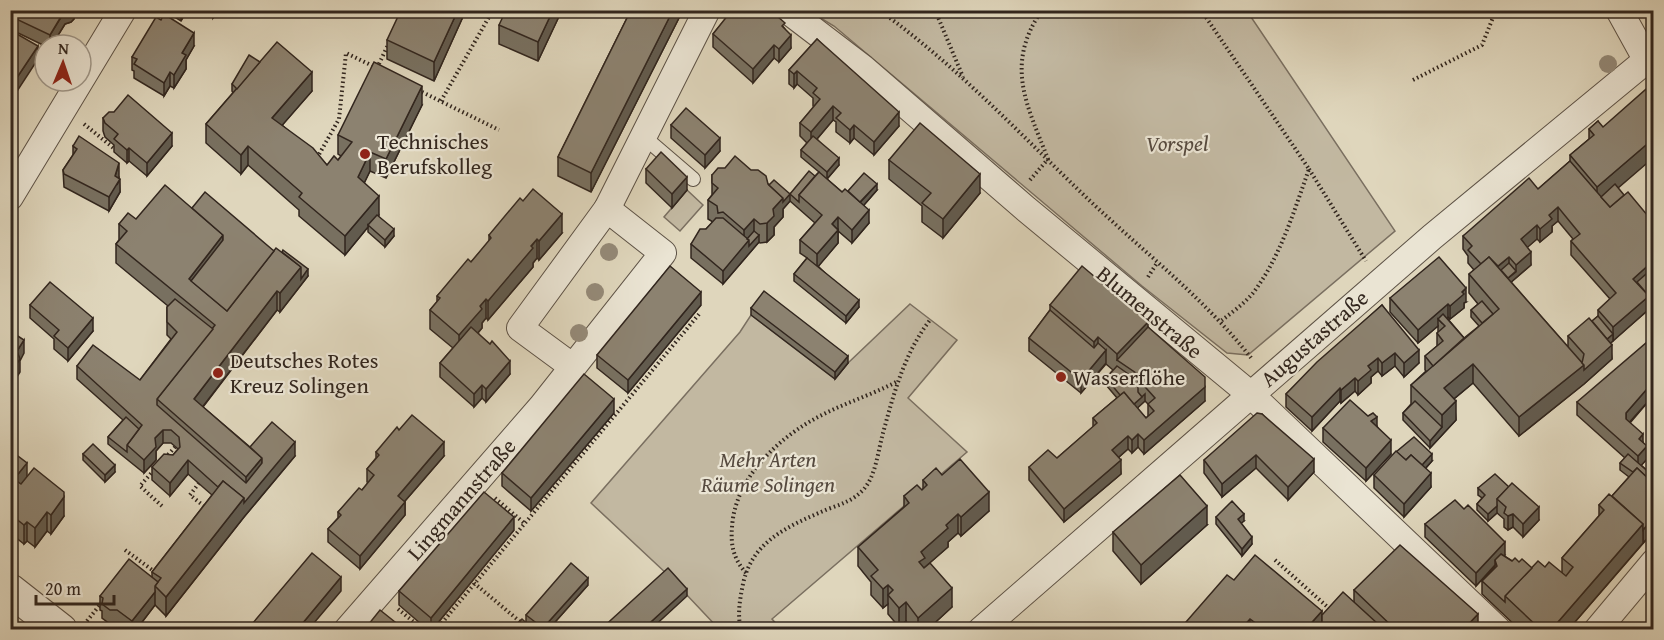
<svg xmlns="http://www.w3.org/2000/svg" width="1664" height="640" font-family="'Gentium Book Plus',serif">
  <style>
    .green { fill: #c2b8a1; stroke: #7a6f60; stroke-width: 1.5 }
    .lines { fill: none; stroke-linecap: round; stroke-linejoin: round }
    .service-casing { stroke: #5d5246; stroke-width: 16 }
    .minor-casing { stroke: #5d5246; stroke-width: 28 }
    .tertiary-casing { stroke: #5d5246; stroke-width: 34 }
    .path { stroke: #32261e; stroke-width: 4; stroke-dasharray: 1.5 3; stroke-linecap: butt }
    .service { stroke: #eae4d3; stroke-width: 14 }
    .minor { stroke: #eae4d3; stroke-width: 26 }
    .tertiary { stroke: #eae4d3; stroke-width: 32 }
    .tree { fill: #948977 }
    .wall { fill: #787060; stroke: #32261e; stroke-width: 1.5; fill-rule: evenodd }
    .shaded-wall { fill: #625b4e; stroke: #32261e; stroke-width: 1.5 }
    .building { fill: #8c8270; stroke: #32261e; stroke-width: 1.5 }
    .poi-dot { fill: #8f2418; stroke: #eae4d3; stroke-width: 2 }
    .labels { text-anchor: middle; dominant-baseline: central; stroke-width: 4.5; stroke-linejoin: round; paint-order: stroke }
    .poi-label { font-size: 22px; fill: #32261e; stroke: #eae4d3; text-anchor: start }
    .park-label { font-size: 22px; font-style: italic; fill: #564a3f; stroke: #eae4d3 }
    .street-label { font-size: 22px; fill: #32261e; stroke: #eae4d3 }
  </style>
  <rect width="100%" height="100%" fill="#dfd6bc"/>
  <filter id="stains"><feTurbulence type="fractalNoise" baseFrequency=".00333" numOctaves="4"/><feColorMatrix values="0 0 0 0 .2 0 0 0 0 .09 0 0 0 0 .02 0 0 0 .5 -.17"/></filter>
  <radialGradient id="worn" r=".72"><stop offset=".6" stop-color="#630" stop-opacity="0"/><stop offset="1" stop-color="#630" stop-opacity=".3"/></radialGradient>
  <!-- green -->
  <g class="green">
    <path d="M809,11H1247L1395,231L1248,355L1227,353L1142,286L834,26Z"/>
    <path d="M687,190L703,205L680,231L664,217Z"/>
    <path d="M910,304L957,340L908,398L967,452L772,619L781,629H719L668,575L591,503L740,332L751,315L835,379L848,363Z"/>
  </g>
  <g class="lines">
    <!-- service casing -->
    <g class="service-casing">
      <path id="service" d="M644,137L693,179"/>
    </g>
    <!-- minor casing -->
    <g class="minor-casing">
      <g id="minor">
        <path d="M787,10L863,68L1026,209L1250,394L1498,630"/>
        <path d="M1619,10L1646,59"/>
        <path d="M10,197L123,10"/>
        <path d="M607,209L707,10"/>
        <path d="M347,630L542,406L663,253L607,209L520,328L573,367"/>
        <path d="M981,630L1432,237L1654,54"/>
        <path d="M1597,630L1654,562"/>
      </g>
    </g>
    <!-- tertiary casing -->
    <g class="tertiary-casing">
      <path id="tertiary" d="M10,590L61,630"/>
    </g>
    <!-- path -->
    <g class="path">
      <path d="M879,10C956,65 1021,135 1089,200C1144,252 1205,299 1252,359"/>
      <path d="M935,10L963,77"/>
      <path d="M1201,10L1309,169C1294,211 1280,258 1253,293C1244,304 1231,313 1221,321"/>
      <path d="M377,68L388,45"/>
      <path d="M1413,80L1482,45L1496,10"/>
      <path d="M418,90L499,130"/>
      <path d="M441,101L493,10"/>
      <path d="M84,124L116,150"/>
      <path d="M317,158L339,119L346,53L377,68"/>
      <path d="M1309,169L1366,261"/>
      <path d="M1030,180L1048,159C1027,105 1004,65 1042,10"/>
      <path d="M1148,277L1157,263"/>
      <path d="M165,458L175,447"/>
      <path d="M154,470L140,486L163,507"/>
      <path d="M199,483L190,495L205,507"/>
      <path d="M495,498L524,523"/>
      <path d="M125,550L155,572"/>
      <path d="M1275,560L1332,611"/>
      <path d="M746,573C731,556 730,540 733,518C740,474 780,437 818,417C844,403 872,395 898,381"/>
      <path d="M474,583L530,630"/>
      <path d="M398,609L415,623L409,630"/>
      <path d="M87,621L103,601"/>
      <path d="M436,630L700,313"/>
      <path d="M741,630C737,614 740,599 743,584C752,540 791,525 828,509C842,504 854,500 864,489C876,475 878,451 883,433C894,393 904,354 930,320"/>
    </g>
    <!-- service -->
    <use href="#service" class="service"/>
    <!-- minor -->
    <use href="#minor" class="minor"/>
    <!-- tertiary -->
    <use href="#tertiary" class="tertiary"/>
  </g>
  <!-- trees -->
  <g class="tree">
    <circle cx="1608" cy="64" r="9"/>
    <circle cx="609" cy="252" r="9"/>
    <circle cx="595" cy="292" r="9"/>
    <circle cx="579" cy="333" r="9"/>
  </g>
  <!-- wall -->
  <g class="wall">
    <path d="M74,10V19L71,22L65,24L52,45H45V46L14,31V18Z"/>
    <path d="M163,10H187L181,21Z"/>
    <path d="M200,10H218L213,18Z"/>
    <path d="M466,10L434,81L387,59V40Z"/>
    <path d="M562,10L538,61L499,44V25Z"/>
    <path d="M631,10H683L591,192L558,176V157Z"/>
    <path d="M729,10H770L785,29L791,48L779,62L774,58L753,83L713,47V34L729,15Z"/>
    <path d="M817,39L899,126L874,155L854,138L850,143L836,132V122L833,120L817,139L839,165L827,179L842,192L877,190L864,205L869,223L852,243L838,231V243L818,266L859,307L846,323L794,281V274L807,258L800,253V240L815,223L790,201L783,209V217L774,227V235L767,242L760,243L759,242L723,284L691,258V244L713,222L708,219V200L712,195V175L768,184L790,194L815,176L819,172L801,157V150L807,143L800,136V123L814,107L813,106V98L797,84L794,88L789,84V70Z"/>
    <path d="M194,46L186,60V69L174,88L170,86L164,96L134,78V71L132,70V57Z"/>
    <path d="M260,62L312,91L282,125L327,165L338,160L341,156L338,154V135L422,105L386,178L370,171L364,183L379,215L378,216L394,236L385,247L368,232V227L345,255L299,216V210L248,165L241,174L206,143V124L233,93L232,91V84Z"/>
    <path d="M103,118L172,146L147,176L129,161L127,163L114,152V145L105,137L103,131Z"/>
    <path d="M1598,121L1653,306L1610,343L1612,359L1584,384L1519,436L1473,383L1454,399L1456,420L1430,448L1403,420V413L1411,404V385L1426,371L1425,370V356L1437,346V333L1438,332V326L1418,343L1390,312V298L1466,302L1464,303V308L1450,319L1448,317L1447,318L1464,338L1479,326L1471,317V310L1478,304L1469,293V274L1474,270L1468,263V256L1463,249V236L1538,189L1570,161V155L1589,139V129ZM1558,221L1573,239L1571,241V255L1610,299L1598,310V316L1592,321L1568,336V347L1511,282L1531,265L1527,247L1537,239L1540,242L1552,232V226Z"/>
    <path d="M671,125L720,151L705,168L671,138Z"/>
    <path d="M73,146L119,177L120,192L109,211L64,187L63,170L73,155Z"/>
    <path d="M889,160L980,193L943,238L922,222V206L889,179Z"/>
    <path d="M646,169L687,190L672,208L646,183Z"/>
    <path d="M192,208L274,251L308,276L280,312L277,310L203,407L250,447L295,456L244,517L166,616L155,605L136,630H126L117,623L110,624L102,618V611L100,610V596L152,577V572L212,495L188,474L170,496L152,480V467L173,455L178,449L171,443H163L156,451V460L144,473L108,444V437L123,420L77,379V366L140,380L171,339L167,335V307L168,306L116,263V244L119,240V224L136,219Z"/>
    <path d="M562,233L539,260L537,258L533,263V267L488,320L486,318L482,323V328L478,333L510,374L486,402L482,398L474,407L440,377V363L453,348L430,329V310L437,302V296L471,262L489,242V235Z"/>
    <path d="M30,305L93,331L68,361L54,349V339L30,318Z"/>
    <path d="M701,305L628,393L597,368V355Z"/>
    <path d="M1050,305L1148,327L1205,401L1144,454L1138,447L1132,453L1128,449L1119,457L1121,474L1064,522L1029,480V467L1057,458L1093,427V418L1117,398L1106,385V378L1113,370L1106,364L1081,393L1029,351V338L1050,310ZM1145,401L1148,404V416L1146,418L1137,408Z"/>
    <path d="M1382,305L1419,363L1404,377L1395,366L1382,376L1378,371L1371,377V383L1358,395L1355,391L1341,403L1340,401L1312,431L1286,407V394Z"/>
    <path d="M751,308L848,363L835,379L751,315Z"/>
    <path d="M1653,396L1630,423L1643,442L1647,459L1641,465L1650,473V460L1652,458V447L1653,446V532L1568,630H1520L1482,594V581L1495,567V565L1476,586L1425,537V524L1505,555L1504,556L1512,561L1519,562L1532,568L1545,567L1562,573V558L1599,516V505L1612,496L1629,477L1620,470V463L1625,458L1577,415V402Z"/>
    <path d="M614,413L531,511L502,486V473Z"/>
    <path d="M1262,414L1314,472L1288,500L1256,468L1222,497L1204,473V460Z"/>
    <path d="M1377,426L1391,454L1366,481L1323,442V428Z"/>
    <path d="M10,450L27,477L64,516L51,534L47,531L35,547L27,541L24,544L10,533Z"/>
    <path d="M376,452L444,456L405,501V515L360,569L328,542V529L338,518V512L362,490L368,483L367,482V469L376,458Z"/>
    <path d="M83,454L115,472L105,482L83,460Z"/>
    <path d="M1432,461L1426,468L1431,487L1404,517L1374,488V475Z"/>
    <path d="M942,475L989,511L961,536L958,533L948,542V547L925,567L952,607L927,630H912L906,621L899,627L888,614V604L883,608L871,595V582L858,566V547L904,507V496L922,490L923,489V480Z"/>
    <path d="M1478,488L1539,520L1523,537L1513,527L1508,530L1504,527V519L1497,513L1488,521L1477,510V504L1482,498L1478,495Z"/>
    <path d="M1216,517L1244,521L1241,523L1252,544L1242,556L1216,524Z"/>
    <path d="M1207,525L1141,584L1113,551V532Z"/>
    <path d="M514,530L432,630H428L399,605V591Z"/>
    <path d="M1234,580L1322,615L1354,603V590L1478,627L1480,630H1179Z"/>
    <path d="M588,585L548,630H536L526,622V615Z"/>
    <path d="M1653,594V630H1641V628L1649,619V600Z"/>
  </g>
  <!-- shaded-wall -->
  <g class="shaded-wall">
    <path d="M74,10V19L71,22L65,24L52,45H50V35L65,11Z"/>
    <path d="M183,10H187L181,21V14Z"/>
    <path d="M213,10H218L213,18Z"/>
    <path d="M458,10H466L434,81V62Z"/>
    <path d="M553,10H562L538,61V42Z"/>
    <path d="M673,10H683L591,192V173Z"/>
    <path d="M1649,10H1653V13L1649,15Z"/>
    <path d="M194,33V46L186,60V69L174,88V75L182,53Z"/>
    <path d="M791,35V48L779,62V49Z"/>
    <path d="M774,45V58L753,83V69Z"/>
    <path d="M38,46V59L10,102V88Z"/>
    <path d="M797,71V84L794,88V74Z"/>
    <path d="M170,72V86L164,96V83Z"/>
    <path d="M312,72V91L272,137V118Z"/>
    <path d="M422,86V105L386,178V159Z"/>
    <path d="M833,106V120L811,146V132Z"/>
    <path d="M899,112V126L874,155V142Z"/>
    <path d="M854,125V138L850,143V130Z"/>
    <path d="M172,133V146L147,176V163Z"/>
    <path d="M720,138V151L705,168V155Z"/>
    <path d="M1653,139V158L1597,206V187Z"/>
    <path d="M248,146V165L241,174V155Z"/>
    <path d="M129,148V161L127,163V150Z"/>
    <path d="M370,152V171L358,196V177Z"/>
    <path d="M839,158V165L827,179V172Z"/>
    <path d="M119,163V177L117,185L120,179V192L109,211V197Z"/>
    <path d="M980,174V193L943,238V219Z"/>
    <path d="M687,177V190L672,208V194Z"/>
    <path d="M877,184V190L857,213V206Z"/>
    <path d="M790,194V201L783,209V217L774,227V235L767,242V223L773,209L783,198Z"/>
    <path d="M379,196V215L369,226L368,225V227L345,255V236Z"/>
    <path d="M1558,207V221L1552,226V232L1540,242V229L1549,215Z"/>
    <path d="M869,210V223L852,243V230Z"/>
    <path d="M562,214V233L539,260V241Z"/>
    <path d="M838,217V230L832,224Z"/>
    <path d="M754,219V238L759,235V242L723,284V271L744,242V230Z"/>
    <path d="M1537,225V239L1521,253V239Z"/>
    <path d="M394,229V236L385,247V240Z"/>
    <path d="M838,230V243L817,268V254Z"/>
    <path d="M223,235V254L195,290L189,279Z"/>
    <path d="M537,239V258L533,263V267L488,320V301Z"/>
    <path d="M1531,252V265L1502,290V283L1516,272V265Z"/>
    <path d="M1509,257V270L1495,275V269Z"/>
    <path d="M1653,261V275L1637,289L1633,279Z"/>
    <path d="M301,267L308,269V276L280,312V293Z"/>
    <path d="M1466,288V302L1464,303V308L1450,319V306Z"/>
    <path d="M277,291V310L194,418V399Z"/>
    <path d="M701,292V305L628,393V380Z"/>
    <path d="M1649,296V309L1613,341V327Z"/>
    <path d="M486,299V318L482,323V328L459,354V335L480,306Z"/>
    <path d="M1653,299V306L1649,309V302Z"/>
    <path d="M859,300V307L846,323V316Z"/>
    <path d="M1448,304V317L1442,323L1438,319V326L1418,343V330Z"/>
    <path d="M93,318V331L68,361V348Z"/>
    <path d="M1148,322V341L1117,360V354Z"/>
    <path d="M1613,334V341L1604,349V342Z"/>
    <path d="M1098,337V356L1094,361V342Z"/>
    <path d="M24,340V353L20,361V372L15,380L10,381V368L17,351Z"/>
    <path d="M1612,345V359L1584,384L1519,436V417L1584,365Z"/>
    <path d="M1106,350V363L1081,393V380Z"/>
    <path d="M1419,350V363L1404,377V363Z"/>
    <path d="M1395,353V366L1382,376V363Z"/>
    <path d="M848,356V363L835,379V372Z"/>
    <path d="M1378,358V371L1371,377V383L1358,395V381L1368,366Z"/>
    <path d="M510,361V374L486,402V389Z"/>
    <path d="M1473,364V383L1444,407V388Z"/>
    <path d="M1355,378V391L1341,403V390Z"/>
    <path d="M1653,382V396L1626,426V413Z"/>
    <path d="M482,385V398L474,407V394Z"/>
    <path d="M1205,387V401L1144,454V440Z"/>
    <path d="M1340,388V401L1312,431V417Z"/>
    <path d="M1145,394V401L1131,414V407Z"/>
    <path d="M614,399V413L531,511V498Z"/>
    <path d="M1456,401V420L1430,448V441L1442,427V415Z"/>
    <path d="M1377,417V430L1371,421Z"/>
    <path d="M163,430V443L156,451V460L144,473V460L155,438Z"/>
    <path d="M1138,434V447L1132,453V440Z"/>
    <path d="M1643,434V448L1639,439Z"/>
    <path d="M1128,436V449L1112,463V450Z"/>
    <path d="M1391,440V454L1366,481V468Z"/>
    <path d="M295,442V456L244,517L166,616V597L244,498Z"/>
    <path d="M444,442V456L398,509V496Z"/>
    <path d="M1647,446V459L1638,469V456Z"/>
    <path d="M1432,454V461L1419,475V468Z"/>
    <path d="M1256,455V468L1222,497V484Z"/>
    <path d="M262,458V477L246,496V477Z"/>
    <path d="M1314,459V472L1288,500V487Z"/>
    <path d="M188,460V474L170,496V483Z"/>
    <path d="M1121,460V474L1064,522V509Z"/>
    <path d="M27,463V482L14,498V479Z"/>
    <path d="M115,465V472L105,482V475Z"/>
    <path d="M1431,473V487L1404,517V504Z"/>
    <path d="M989,492V511L961,536V517Z"/>
    <path d="M64,497V516L51,534V515Z"/>
    <path d="M405,502V515L360,569V556Z"/>
    <path d="M1207,506V525L1141,584V565Z"/>
    <path d="M1497,506V513L1488,521V514Z"/>
    <path d="M1539,507V520L1523,537V524Z"/>
    <path d="M47,512V531L35,547V528Z"/>
    <path d="M958,514V533L948,542V547L925,567V577L919,562L921,552L946,525Z"/>
    <path d="M1244,514V521L1238,526V519Z"/>
    <path d="M1513,514V527L1508,530V516Z"/>
    <path d="M514,517V530L432,630H431V618Z"/>
    <path d="M1653,518V532L1643,543V530Z"/>
    <path d="M27,522V541L24,544V525Z"/>
    <path d="M1643,524V543L1568,630H1551Z"/>
    <path d="M1252,537V544L1242,556V549Z"/>
    <path d="M1505,542V555L1496,564L1495,560V565L1476,586V573Z"/>
    <path d="M341,577V591L308,630H297Z"/>
    <path d="M588,578V585L548,630H543V628Z"/>
    <path d="M888,585V604L883,608V589Z"/>
    <path d="M952,588V607L927,630H918V618Z"/>
    <path d="M687,589V596L650,630H642Z"/>
    <path d="M155,592V605L136,630H132V621Z"/>
    <path d="M17,598V627L15,630H10V606Z"/>
    <path d="M906,602V621L899,627V608Z"/>
    <path d="M1322,611V630H1305Z"/>
    <path d="M1478,614V630H1463Z"/>
    <path d="M1250,619V630H1240Z"/>
    <path d="M1378,624V630H1371Z"/>
  </g>
  <!-- building -->
  <g class="building">
    <path d="M18,10H65L50,35L14,18Z"/>
    <path d="M175,10H183L181,14Z"/>
    <path d="M401,10H458L434,62L387,40Z"/>
    <path d="M506,10H553L538,42L499,25Z"/>
    <path d="M631,10H673L591,173L558,157Z"/>
    <path d="M732,10H770L785,23L782,26L791,35L779,49L774,45L753,69L713,34Z"/>
    <path d="M164,14L194,33L182,53L186,55L174,75L170,72L164,83L134,64L137,59L132,57L156,17L161,20Z"/>
    <path d="M10,30L38,46L10,88Z"/>
    <path d="M817,39L899,112L874,142L854,125L850,130L836,118L841,113L833,106L811,132L800,123L820,99L813,93L817,88L797,71L794,74L789,70Z"/>
    <path d="M277,42L312,72L272,118L313,148L327,165L334,156L338,160L352,142L338,135L374,62L422,86L386,159L370,152L358,177L379,196L345,236L299,197L302,193L248,146L241,155L206,124Z"/>
    <path d="M249,55L260,62L237,89L232,84Z"/>
    <path d="M1653,83V139L1597,187L1570,155L1594,135L1589,129L1598,121L1603,127Z"/>
    <path d="M128,95L172,133L147,163L129,148L127,150L114,139L118,134L105,123L103,118L109,112H114Z"/>
    <path d="M686,108L720,138L705,155L671,125Z"/>
    <path d="M920,123L980,174L943,219L922,203L931,193L889,160Z"/>
    <path d="M79,136L119,163L115,176L120,179L109,197L64,174L63,170L77,149L73,146Z"/>
    <path d="M813,136L839,158L827,172L801,150Z"/>
    <path d="M661,152L687,177L672,194L646,169Z"/>
    <path d="M735,156L751,170H758L766,176L768,184L783,198L773,209L774,216L767,223L760,224L754,219L744,230L723,212L718,213L717,206L708,200L718,188L712,183V175L718,168H725Z"/>
    <path d="M1570,161L1610,207L1628,192L1653,222V261L1633,279L1649,296L1613,327L1598,310L1616,293L1571,241L1580,234L1558,207L1549,215L1552,219L1540,229L1537,225L1521,239L1531,252L1516,265L1509,257L1498,266L1489,257L1481,264L1468,250L1472,246L1463,236L1529,178L1538,189Z"/>
    <path d="M809,171L815,176L799,195V202L790,194Z"/>
    <path d="M819,172L842,192L845,189L869,210L852,230L838,217L832,224L838,230L817,254L800,240L822,215L799,195Z"/>
    <path d="M864,173L877,184L860,202L848,191Z"/>
    <path d="M774,180L790,194L783,202V198L769,185Z"/>
    <path d="M1615,184L1624,195L1610,207L1601,197Z"/>
    <path d="M165,185L223,235L189,279L227,311L276,248L301,267L280,293L277,291L194,399L262,458L246,477L157,399L215,325L116,244L127,231L119,224L128,213L136,219Z"/>
    <path d="M533,189L562,214L539,241L537,239L531,246L533,248L488,301L486,299L480,306L482,309L459,335L430,310L440,298L437,296L468,259L471,262L491,238L489,235L520,198L523,201Z"/>
    <path d="M205,192L274,251L227,311L191,281L223,240V235L192,208Z"/>
    <path d="M377,215L394,229L385,240L368,225Z"/>
    <path d="M716,218H723L749,240L723,271L691,244L700,229H706Z"/>
    <path d="M754,231L759,235L749,246V240L747,239Z"/>
    <path d="M283,250L308,269L301,279V267L282,252Z"/>
    <path d="M1439,257L1466,288L1462,292L1464,294L1450,306L1448,304L1418,330L1390,298Z"/>
    <path d="M1489,257L1584,365L1519,417L1473,364L1444,388L1456,401L1442,415L1411,385L1499,309L1469,274Z"/>
    <path d="M807,258L859,300L846,316L794,274Z"/>
    <path d="M1509,263L1516,271L1508,278L1501,270Z"/>
    <path d="M670,266L701,292L628,380L597,355Z"/>
    <path d="M1082,266L1148,322L1117,354L1098,337L1094,342L1050,305Z"/>
    <path d="M1653,268V299L1649,302V296L1637,282Z"/>
    <path d="M50,282L93,318L68,348L54,336L59,330L30,305Z"/>
    <path d="M764,291L848,356L835,372L751,308Z"/>
    <path d="M175,299L213,329L157,399V405L246,483L262,463V458L250,447L272,422L295,442L244,503V498L223,481L218,487L188,460L170,483L152,467L164,454L173,455L180,447L179,437L171,430H163L155,438L156,447L144,460L127,445L142,425L77,366L93,345L140,380L177,332L167,322V307Z"/>
    <path d="M1482,301L1493,314L1482,323L1471,310Z"/>
    <path d="M1382,305L1419,350L1404,363L1395,353L1382,363L1378,358L1368,366L1371,370L1358,381L1355,378L1341,390L1340,388L1312,417L1286,394L1317,362Z"/>
    <path d="M1050,310L1094,348L1098,343L1106,350L1081,380L1029,338Z"/>
    <path d="M1443,314L1464,338L1433,366L1425,356L1443,341L1437,333L1445,326L1438,319Z"/>
    <path d="M1598,316L1613,334L1607,339L1592,321Z"/>
    <path d="M1589,318L1612,345L1584,370V365L1582,363L1584,354L1568,336Z"/>
    <path d="M471,327L490,344L492,341L510,361L486,389L482,385L474,394L440,363Z"/>
    <path d="M1148,327L1205,377V387L1144,440L1138,434L1132,440L1128,436L1112,450L1121,460L1064,509L1029,467L1048,450L1057,458L1097,423L1093,418L1124,392L1146,418L1154,411L1148,404L1155,398L1138,379L1139,375L1117,360Z"/>
    <path d="M10,331L24,340L17,351L20,359L15,367L10,368Z"/>
    <path d="M1653,337V382L1626,413V419L1643,434L1639,439L1647,446L1638,456L1577,402Z"/>
    <path d="M1117,366L1138,381V392L1142,397L1134,404L1124,392L1120,395L1106,378Z"/>
    <path d="M584,374L614,399L531,498L502,473Z"/>
    <path d="M1350,400L1368,416L1373,413L1377,417L1371,421L1391,440L1366,468L1323,428Z"/>
    <path d="M1415,401L1442,427L1430,441L1403,413Z"/>
    <path d="M1257,413L1262,414L1314,459L1288,487L1256,455L1222,484L1204,460Z"/>
    <path d="M412,415L444,442L398,496L405,502L360,556L328,529L341,515L338,512L359,488L362,490L374,475L367,469L379,455L376,452L397,427L399,430Z"/>
    <path d="M126,417L139,429L127,445V452L108,437Z"/>
    <path d="M1414,437L1432,454L1422,465L1411,455L1406,460L1396,452Z"/>
    <path d="M93,444L115,465L105,475L83,454Z"/>
    <path d="M10,450L27,463L14,479L21,484L34,468L64,492V497L51,515L47,512L35,528L27,522L24,525L10,514Z"/>
    <path d="M1396,451L1406,460L1411,455L1431,473L1404,504L1374,475Z"/>
    <path d="M1628,454L1653,476V483L1637,468L1633,472L1620,463Z"/>
    <path d="M960,459L989,492L961,517L958,514L946,525L948,528L921,552L925,558L919,562L924,568L930,563L952,588L918,618L906,602L899,608L888,595L893,590L888,585L883,589L871,576L878,570L858,547L909,503L904,496L917,485L922,490L927,485L923,480L936,468L942,475Z"/>
    <path d="M1637,468L1653,483V518L1643,530V524L1612,496Z"/>
    <path d="M1495,474L1509,487L1497,499V506L1488,514L1477,504L1485,495L1478,488Z"/>
    <path d="M1180,475L1207,506L1141,565L1113,532Z"/>
    <path d="M223,481L244,498L166,597L155,586L161,578L152,572Z"/>
    <path d="M1512,483L1539,507L1523,524L1513,514L1508,516L1504,513L1506,507L1497,499Z"/>
    <path d="M484,492L514,517L431,618L399,591Z"/>
    <path d="M1609,494L1643,524L1551,630L1540,629L1505,596L1538,561L1545,567L1549,562L1566,576L1573,567L1562,558L1604,510L1599,505Z"/>
    <path d="M1455,500L1464,509L1468,505L1505,542L1476,573L1425,524Z"/>
    <path d="M1232,501L1244,514L1238,519L1252,537L1242,549L1216,517Z"/>
    <path d="M1400,545L1478,614L1463,630H1396L1354,590Z"/>
    <path d="M312,553L341,577L297,630H247Z"/>
    <path d="M1501,554L1512,561L1515,558L1519,562L1522,559L1532,568L1505,596V602L1482,581L1497,566L1495,560Z"/>
    <path d="M1255,555L1322,611L1305,630H1265L1250,619L1240,630H1179L1227,575L1234,580Z"/>
    <path d="M129,559L158,582L155,586V592L132,621L117,610H110L102,604L103,598L100,596Z"/>
    <path d="M571,563L588,578L543,628L526,615Z"/>
    <path d="M668,568L687,589L642,630H600Z"/>
    <path d="M10,592L17,598L10,606Z"/>
    <path d="M1343,592L1378,624L1371,630H1316L1322,623V615Z"/>
    <path d="M1653,594V611L1649,607V600Z"/>
    <path d="M380,610L405,630H364Z"/>
    <path d="M1652,616L1653,617V630H1642L1641,628Z"/>
    <path d="M522,619L534,630H513Z"/>
    <path d="M1474,623L1480,630H1468Z"/>
  </g>
  <!-- markers -->
  <g class="poi-dot">
    <circle cx="365" cy="154" r="6"/>
    <circle cx="218" cy="373" r="6"/>
    <circle cx="1061" cy="377" r="6"/>
  </g>
  <g class="labels">
    <!-- poi labels -->
    <g class="poi-label">
      <text x="377" y="141">Technisches<tspan x="377" dy="25">Berufskolleg</tspan></text>
      <text x="230" y="360">Deutsches Rotes<tspan x="230" dy="25">Kreuz Solingen</tspan></text>
      <text x="1073" y="377">Wasserflöhe</text>
    </g>
    <!-- park labels -->
    <g class="park-label">
      <text x="1177" y="143">Vorspel</text>
      <text x="768" y="459">Mehr Arten<tspan x="768" dy="25">Räume Solingen</tspan></text>
    </g>
    <!-- street labels -->
    <g class="street-label">
      <text transform="translate(1150 312) rotate(40)">Blumenstraße</text>
      <text transform="translate(1314 338) rotate(-41)">Augustastraße</text>
      <text transform="translate(461 499) rotate(-49)">Lingmannstraße</text>
    </g>
  </g>
  <!-- margin -->
  <rect width="1664" height="640" fill="none" stroke="#dfd6bc" stroke-width="36"/>
  <rect x="12" y="12" width="1640" height="616" fill="none" stroke="#32261e" stroke-width="3"/>
  <rect x="18" y="18" width="1628" height="604" fill="none" stroke="#32261e" stroke-width="1.5"/>
  <!-- north arrow -->
  <g transform="translate(63 63) rotate(2)"><circle r="28" fill="#eae4d3" stroke="#a0988b" stroke-width="1.5"/>
  <path d="M0-4.5L10 22L0 15L-10 22Z" fill="#8f2418"/>
  <text y="-9" font-size="16" font-weight="bold" text-anchor="middle" fill="#32261e">N</text>
  </g>
  <!-- scale -->
  <path d="M36 595v9h78v-9" fill="none" stroke="#32261e" stroke-width="3"/>
  <text x="45" y="595" font-size="18" fill="#32261e" stroke="#eae4d3" stroke-width="4.5" paint-order="stroke">20 m</text>
  <rect width="100%" height="100%" filter="url(#stains)"/>
  <rect width="100%" height="100%" fill="url(#worn)"/>
</svg>
